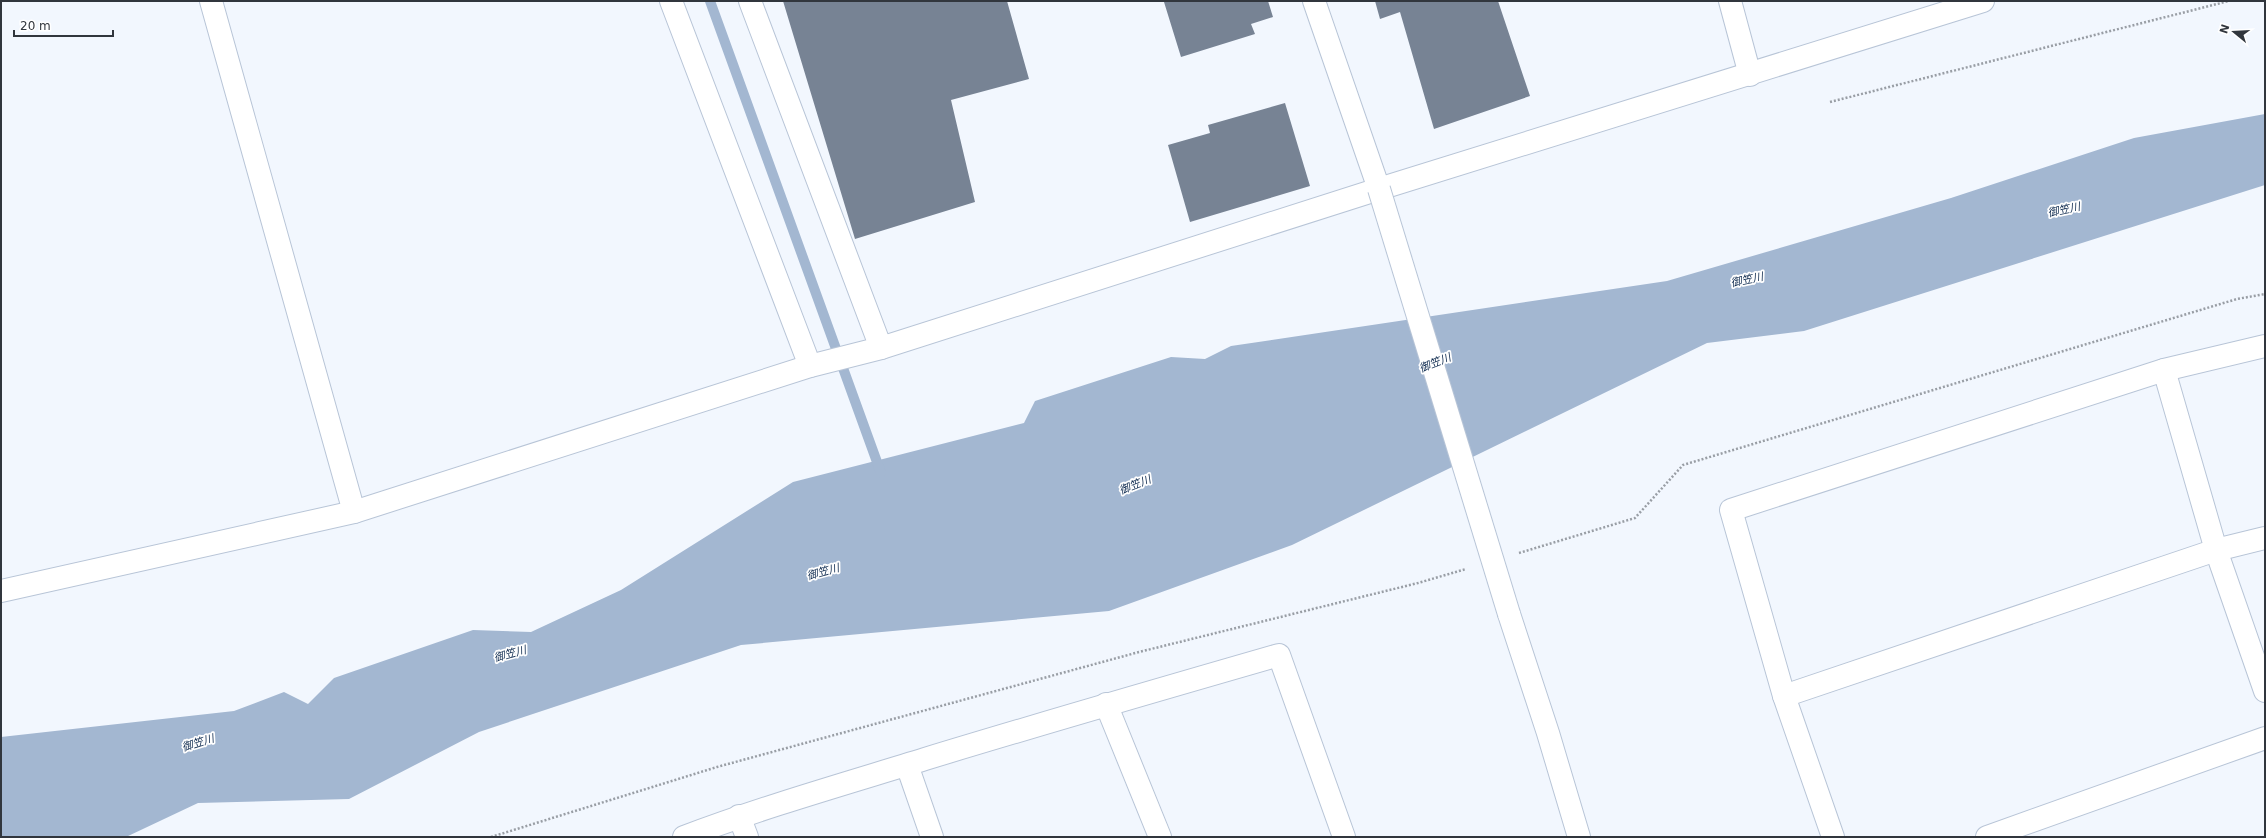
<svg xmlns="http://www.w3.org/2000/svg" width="2266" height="838" font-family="'DejaVu Sans','Noto Sans JP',sans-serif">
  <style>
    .water { fill: #a3b7d1 }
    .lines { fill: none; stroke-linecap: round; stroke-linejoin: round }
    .stream { stroke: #a3b7d1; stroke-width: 10 }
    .building { fill: #778394 }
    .minor-casing { stroke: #b8c5d7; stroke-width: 24 }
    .tertiary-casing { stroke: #b8c5d7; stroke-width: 24 }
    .path { stroke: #999ea5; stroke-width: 2.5; stroke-dasharray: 2 2; stroke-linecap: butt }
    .minor { stroke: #fff; stroke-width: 22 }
    .tertiary { stroke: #fff; stroke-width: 22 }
    .tertiary-bridge-casing { stroke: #b8c5d7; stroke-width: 24; stroke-linecap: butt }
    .tertiary-bridge { stroke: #fff; stroke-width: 22 }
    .labels { text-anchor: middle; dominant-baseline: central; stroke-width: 3.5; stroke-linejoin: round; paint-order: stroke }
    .water-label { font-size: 11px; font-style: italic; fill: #102c50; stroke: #fff }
  </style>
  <rect width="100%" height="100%" fill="#f2f7fe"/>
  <!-- water -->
  <path class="water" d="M2265,114V185L1804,331L1707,343L1292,545L1109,611L741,645L479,732L349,799L198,803L126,837H1V737L234,711L284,692L308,704L334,678L473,630L531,632L621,590L793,482L1024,423L1035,401L1171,357L1205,359L1231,346L1667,281L1951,198L2134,138Z"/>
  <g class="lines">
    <!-- stream -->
    <path class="stream" d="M710,1L881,473"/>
  </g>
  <!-- building -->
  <g class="building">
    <path d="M783,1H1007L1029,79L951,100L975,202L855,239Z"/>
    <path d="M1166,1H1268L1273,17L1251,24L1255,34L1181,57L1164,2Z"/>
    <path d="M1375,1H1498L1530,96L1434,129L1400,12L1380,19Z"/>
    <path d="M1285,103L1310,186L1190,222L1168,145L1210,133L1208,125Z"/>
  </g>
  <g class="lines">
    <!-- minor casing -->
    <g class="minor-casing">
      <g id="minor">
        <path d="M211,1L354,512"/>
        <path d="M671,1L810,366"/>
        <path d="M750,1L881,348L1379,189L1983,1"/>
        <path d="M1730,1L1750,75"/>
        <path d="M2164,370L2216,550L2265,691"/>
        <path d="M1784,696L2216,550L2265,538"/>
        <path d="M1106,704L1160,837"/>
        <path d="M907,765L932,837"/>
        <path d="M739,816L747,837"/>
        <path d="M684,837C763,807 844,784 925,759C1043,723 1161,689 1279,655L1344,837"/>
        <path d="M1833,837L1784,696L1731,510L2164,370L2265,346"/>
        <path d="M1987,837L2265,738"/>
      </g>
    </g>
    <!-- tertiary casing -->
    <g class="tertiary-casing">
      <g id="tertiary">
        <path d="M1314,1L1379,189"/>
        <path d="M1,591L354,512L810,366L881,348"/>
        <path d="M1509,614L1548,733L1579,837"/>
      </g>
    </g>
    <!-- path -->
    <g class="path">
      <path d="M1830,102L2229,1"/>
      <path d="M1519,553L1635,518L1683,465L2237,299L2265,294"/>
      <path d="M491,837L717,767L1139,652L1418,583L1466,569"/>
    </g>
    <!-- minor -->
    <use href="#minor" class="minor"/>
    <!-- tertiary -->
    <use href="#tertiary" class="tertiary"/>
    <!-- tertiary-bridge casing -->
    <g class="tertiary-bridge-casing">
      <path id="tertiary-bridge" d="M1379,189L1509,614"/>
    </g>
    <!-- tertiary-bridge -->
    <use href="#tertiary-bridge" class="tertiary-bridge"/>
  </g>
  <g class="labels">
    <!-- water labels -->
    <g class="water-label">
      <text transform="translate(2064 210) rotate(-12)">御笠川</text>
      <text transform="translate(1747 280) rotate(-12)">御笠川</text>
      <text transform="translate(1435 363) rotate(-22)">御笠川</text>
      <text transform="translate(1135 485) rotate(-22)">御笠川</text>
      <text transform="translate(823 572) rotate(-15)">御笠川</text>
      <text transform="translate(510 654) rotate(-15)">御笠川</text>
      <text transform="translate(198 743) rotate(-17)">御笠川</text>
    </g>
  </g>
  <!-- border -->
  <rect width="2266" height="838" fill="none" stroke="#31363d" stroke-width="4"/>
  <!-- north arrow -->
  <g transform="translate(2234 32) rotate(288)" stroke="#ffffff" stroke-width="3" paint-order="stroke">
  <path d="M0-3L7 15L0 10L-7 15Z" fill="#31363d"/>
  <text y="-6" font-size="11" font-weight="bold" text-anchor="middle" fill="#31363d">N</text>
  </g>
  <!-- scale -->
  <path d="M14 30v6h99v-6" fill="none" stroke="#31363d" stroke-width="2"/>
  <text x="20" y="30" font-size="12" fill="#31363d" stroke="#ffffff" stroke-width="3" paint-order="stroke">20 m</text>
</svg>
